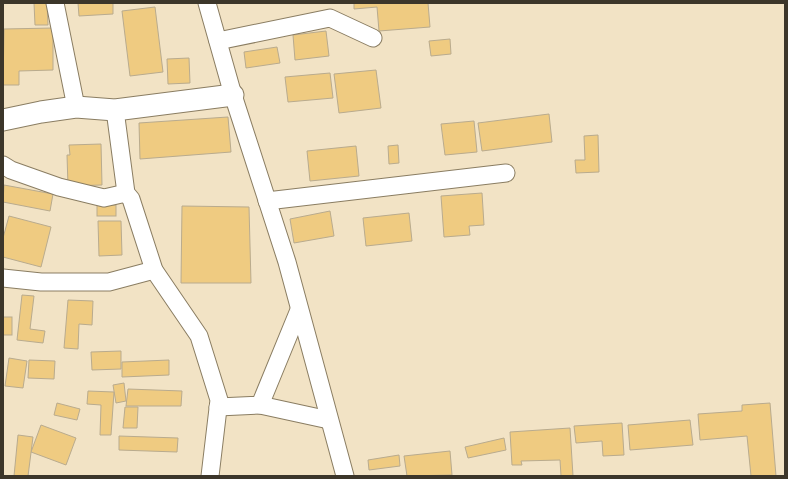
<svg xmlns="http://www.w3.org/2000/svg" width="788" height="479" font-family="'PT Sans',sans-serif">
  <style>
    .building { fill: #efcb81; stroke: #b9ab8e }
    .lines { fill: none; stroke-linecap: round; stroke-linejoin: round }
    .minor-casing { stroke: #8a7d62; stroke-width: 19 }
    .tertiary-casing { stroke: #8a7d62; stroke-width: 23 }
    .minor { stroke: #fff; stroke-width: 17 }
    .tertiary { stroke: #fff; stroke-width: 21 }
  </style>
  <rect width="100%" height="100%" fill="#f2e3c5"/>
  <!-- building -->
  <g class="building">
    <path d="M34,3H47L48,25H35Z"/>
    <path d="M78,3H113V14L79,16Z"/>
    <path d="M354,3H428L430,27L379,31L377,7L354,9Z"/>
    <path d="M155,7L163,72L130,76L122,11Z"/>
    <path d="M53,28V70L19,71V85H3L4,29Z"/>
    <path d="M326,31L329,56L295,60L293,35Z"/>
    <path d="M450,39L451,54L431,56L429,41Z"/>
    <path d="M277,47L280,63L246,68L244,52Z"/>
    <path d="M189,58L190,83L168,84L167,59Z"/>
    <path d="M376,70L381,108L339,113L334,74Z"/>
    <path d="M330,73L333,98L288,102L285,77Z"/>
    <path d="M549,114L552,142L482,151L478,123Z"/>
    <path d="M228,117L231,152L140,159L139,123Z"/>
    <path d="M474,121L477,152L445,155L441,124Z"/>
    <path d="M598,135L599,172L576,173L575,160H585L584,136Z"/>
    <path d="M101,144L102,185L68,186L67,155H70L69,145Z"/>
    <path d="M398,145L399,163L389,164L388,146Z"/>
    <path d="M356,146L359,176L310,181L307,151Z"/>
    <path d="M4,185L53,194L50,211L3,202Z"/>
    <path d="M482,193L484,225L469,226L470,235L444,237L441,196Z"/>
    <rect x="97" y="205" width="19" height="11"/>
    <path d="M182,206L249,207L251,283H181Z"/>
    <path d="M330,211L334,236L294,243L290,219Z"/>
    <path d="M409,213L412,241L366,246L363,218Z"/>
    <path d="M9,216L51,227L41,267L3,257V238Z"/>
    <path d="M98,221H121L122,255L99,256Z"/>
    <path d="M22,295L34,296L30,329L45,331L43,343L17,340Z"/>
    <path d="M68,300L93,301L92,325L79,324L78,349L64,348Z"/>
    <rect x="3" y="317" width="9" height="18"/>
    <path d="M121,351V369L92,370L91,352Z"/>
    <path d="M9,358L27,361L23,388L5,386Z"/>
    <path d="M29,360L55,361L54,379L28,378Z"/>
    <path d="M169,360V375L122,377V362Z"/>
    <path d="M124,383L126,401L116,403L113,385Z"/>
    <path d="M128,389L182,391L181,406H126Z"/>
    <path d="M88,391L114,392L111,435H100L101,405L87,404Z"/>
    <path d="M57,403L80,409L77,420L54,415Z"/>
    <path d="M770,403L776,476H751L747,436L700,440L698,414L742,411V405Z"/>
    <path d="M125,407H138L137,428H123Z"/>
    <path d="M690,420L693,445L630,450L628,425Z"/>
    <path d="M622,423L624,455L603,456L602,441L576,443L574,426Z"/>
    <path d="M41,425L76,438L66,465L31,452Z"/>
    <path d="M570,428L573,476H561L560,460L521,461L522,465H512L510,432Z"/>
    <path d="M18,435L33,437L28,476H14Z"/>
    <path d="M119,436L178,438L177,452L119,450Z"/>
    <path d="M504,438L506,450L468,458L465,447Z"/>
    <path d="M450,451L452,475L407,476L404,456Z"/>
    <path d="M399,455L400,466L369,470L368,460Z"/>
  </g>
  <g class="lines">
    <!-- minor casing -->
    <g class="minor-casing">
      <g id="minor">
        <path d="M55,3L76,107"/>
        <path d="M207,3L233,95L287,262L345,476"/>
        <path d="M218,41L330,18L373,38"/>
        <path d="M115,110L126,193L131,199L154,270L199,336L219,400L210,476"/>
        <path d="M3,165L11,170L59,187L104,198L126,193"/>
        <path d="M267,201L506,173"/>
        <path d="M3,278L41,282H109L154,270"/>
        <path d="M260,405L329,420"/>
        <path d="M218,407L260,405L299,310"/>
      </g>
    </g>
    <!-- tertiary casing -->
    <g class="tertiary-casing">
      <path id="tertiary" d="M3,120L41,112L76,107L115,110L233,95"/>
    </g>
    <!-- minor -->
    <use href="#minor" class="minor"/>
    <!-- tertiary -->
    <use href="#tertiary" class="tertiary"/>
  </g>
  <!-- border -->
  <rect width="788" height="479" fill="none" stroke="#3c362a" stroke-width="8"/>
</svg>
